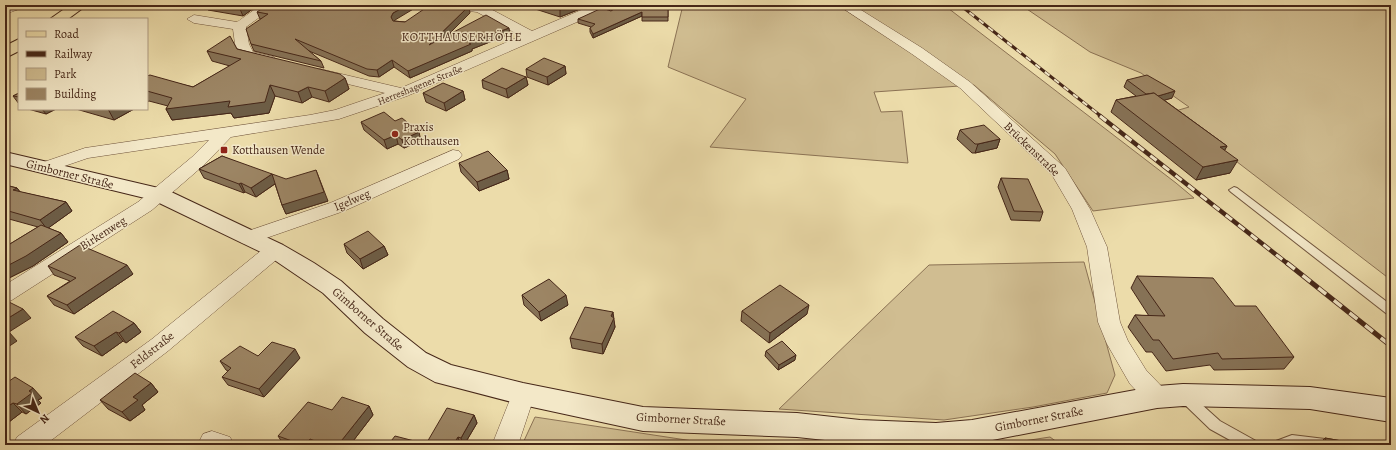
<svg xmlns="http://www.w3.org/2000/svg" width="1396" height="450" font-family="Alegreya,serif">
  <style>
    .green { fill: #d0bd91; stroke: #8b7254 }
    .lines { fill: none; stroke-linecap: round; stroke-linejoin: round }
    .lane-casing { stroke: #70543c; stroke-width: 2 }
    .street-casing { stroke: #70543c; stroke-width: 1 }
    .secondary-casing { stroke: #462718; stroke-width: 2 }
    .primary-casing { stroke: #462718; stroke-width: 2 }
    .lane { fill: #f3e8c8; fill-rule: evenodd }
    .street { fill: #f3e8c8; fill-rule: evenodd }
    .secondary { fill: #f3e8c8; fill-rule: evenodd }
    .primary { fill: #ecdcaa; fill-rule: evenodd }
    .rail-far2-casing { stroke: #462718; stroke-width: 3 }
    .rail-far1-casing { stroke: #462718; stroke-width: 4.5 }
    .rail-casing { stroke: #462718; stroke-width: 5 }
    .rail-far2 { stroke: #f3e8c8; stroke-width: 2; stroke-dasharray: 6; stroke-linecap: butt }
    .rail-far1 { stroke: #f3e8c8; stroke-width: 3; stroke-dasharray: 8; stroke-linecap: butt }
    .rail { stroke: #f3e8c8; stroke-width: 3.5; stroke-dasharray: 10; stroke-linecap: butt }
    .wall { fill: #867256; stroke: #462718 }
    .shaded-wall { fill: #6d5d46; stroke: #462718 }
    .building { fill: #9c8564; stroke: #462718 }
    .poi-dot { fill: #8f2418; stroke: #f3e8c8; stroke-width: 1.5 }
    .labels { text-anchor: middle; dominant-baseline: central; stroke-width: 3; stroke-linejoin: round; paint-order: stroke }
    .far-street-label { font-size: 10px; fill: #462718; stroke: #f3e8c8 }
    .far-quarter-label { font-size: 12px; letter-spacing: 1px; fill: #462718; stroke: #f3e8c8 }
    .poi-label { font-size: 12px; fill: #462718; stroke: #f3e8c8; text-anchor: start }
    .street-label { font-size: 12px; fill: #462718; stroke: #f3e8c8 }
  </style>
  <rect width="100%" height="100%" fill="#ecdcaa"/>
  <filter id="stains"><feTurbulence type="fractalNoise" baseFrequency=".005" numOctaves="4"/><feColorMatrix values="0 0 0 0 .2 0 0 0 0 .09 0 0 0 0 .02 0 0 0 .5 -.17"/></filter>
  <radialGradient id="worn" r=".72"><stop offset=".6" stop-color="#630" stop-opacity="0"/><stop offset="1" stop-color="#630" stop-opacity=".3"/></radialGradient>
  <!-- green -->
  <g class="green">
    <path d="M683,5H944L1176,183L1194,198L1093,211L1055,154L974,85L874,92L881,112L902,111L908,163L710,147L746,99L668,67Z"/>
    <path d="M1021,5H1391V280L1172,112L1189,107L1141,73L1090,52Z"/>
    <path d="M1084,262L1115,375L1107,393L1033,407L944,420L779,409L929,265Z"/>
    <path d="M535,417L706,443L850,445H522Z"/>
    <path d="M1050,437L1061,445H997Z"/>
  </g>
  <g class="lines">
    <!-- lane casing -->
    <g class="lane-casing">
      <g id="lane">
        <path d="M1234,187L1237,188L1391,305V315L1387,314L1231,192L1229,190Z"/>
        <path d="M1186,393L1190,394L1220,421L1256,441L1258,445H1239L1210,429L1182,402L1180,398L1182,394Z"/>
        <path d="M1292,435L1325,439L1330,441L1332,445H1274L1276,441Z"/>
      </g>
    </g>
    <!-- street casing -->
    <g class="street-casing">
      <g id="street">
        <path d="M5,5H23L22,8L5,14Z"/>
        <path d="M261,5H276L246,27L249,44L253,52L274,57L276,60L274,63L269,64L242,58L235,44L233,29L194,23L187,19L194,15L237,22Z"/>
        <path d="M446,5L485,6L532,31L593,5H610L609,8L407,96L339,119L231,137L204,165L152,210L12,300L5,303V285L138,202L192,157L209,140L88,158L44,173L38,172L35,168L38,164L85,148L310,115L335,110L385,93L315,76L313,73L315,70L320,69L401,88L521,36L477,12L452,9Z"/>
        <path d="M838,5H853L922,48L970,82L1065,168L1090,209L1107,247L1120,322L1128,341L1146,370L1165,390L1169,397L1165,404L1157,407L1149,404L1130,384L1107,344L1098,322L1087,247L1072,209L1052,175L960,88L912,54Z"/>
        <path d="M453,150L459,151L462,155L459,159L344,211L249,244L242,243L239,238L242,233L330,203Z"/>
        <path d="M275,243L282,245L285,250L282,255L168,351L45,445H13L17,437L152,339L268,245Z"/>
        <path d="M523,384L531,387L535,394L518,445H492L515,387Z"/>
        <path d="M212,431L230,437L234,445H201L199,442L203,434Z"/>
      </g>
    </g>
    <!-- secondary casing -->
    <g class="secondary-casing">
      <path id="secondary" d="M5,152L167,190L283,245L314,263L341,281L383,319L426,353L451,365L523,383L643,407L797,413L860,420L936,423L972,420L1157,386L1183,384L1310,387L1391,398V422L1310,409L1183,406L1157,408L967,445H871L797,437L643,431L523,405L435,382L408,367L365,333L323,293L267,255L153,200L5,164Z"/>
    </g>
    <!-- primary casing -->
    <g class="primary-casing">
      <g id="primary">
        <path d="M70,5H87L68,19H50Z"/>
        <path d="M19,39V51L5,58V46Z"/>
      </g>
    </g>
    <!-- lane -->
    <use href="#lane" class="lane"/>
    <!-- street -->
    <use href="#street" class="street"/>
    <!-- secondary -->
    <use href="#secondary" class="secondary"/>
    <!-- primary -->
    <use href="#primary" class="primary"/>
    <!-- rail-far2 casing -->
    <g class="rail-far2-casing">
      <path id="rail-far2" d="M960,5L1102,117"/>
    </g>
    <!-- rail-far1 casing -->
    <g class="rail-far1-casing">
      <path id="rail-far1" d="M1100,116L1288,264"/>
    </g>
    <!-- rail casing -->
    <g class="rail-casing">
      <path id="rail" d="M1287,263L1391,346"/>
    </g>
    <!-- rail-far2 -->
    <use href="#rail-far2" class="rail-far2"/>
    <!-- rail-far1 -->
    <use href="#rail-far1" class="rail-far1"/>
    <!-- rail -->
    <use href="#rail" class="rail"/>
  </g>
  <!-- wall -->
  <g class="wall">
    <path d="M206,5H258L243,16L208,10Z"/>
    <path d="M523,5H585V7L560,17Z"/>
    <path d="M668,5V21H642V16L593,38L590,32V28L591,27L578,23V19L611,11Z"/>
    <path d="M257,12L395,20L394,21L405,22L470,13L447,35L510,34L472,49V51L410,78L394,67L379,77L369,76L309,51L321,61L324,68L254,51L251,44L261,19H260Z"/>
    <path d="M237,49L345,78L349,89L329,102L312,97L302,103L275,96L269,113L234,118L231,113L172,120L166,109L168,106L149,101L147,102V76L193,87L230,66L212,61L207,51Z"/>
    <path d="M565,66L566,74L548,85L527,77L526,69Z"/>
    <path d="M526,77L528,85L508,98L483,88L482,80Z"/>
    <path d="M1127,80L1172,98L1164,100L1227,146L1224,151L1230,173L1196,180L1111,112L1116,100L1136,96L1124,87Z"/>
    <path d="M463,91L465,100L446,111L426,102L423,93Z"/>
    <path d="M19,93V104L13,96Z"/>
    <path d="M28,109H56L46,114Z"/>
    <path d="M76,109H134L114,120Z"/>
    <path d="M395,121L421,141L404,148L398,144L387,149L364,130L361,122Z"/>
    <path d="M960,130L1000,139L997,148L975,153H972L957,139Z"/>
    <path d="M222,156L328,201L286,214L282,205L275,184L256,197L245,192L244,193L204,178L199,169Z"/>
    <path d="M459,163L507,170L509,179L479,191L461,172Z"/>
    <path d="M1001,178L1043,212L1040,221L1011,220L998,187Z"/>
    <path d="M5,185L17,188L20,192L66,202L72,211L48,228L61,233L68,242L33,266L5,280V247L38,227L9,219L5,214Z"/>
    <path d="M344,244L384,246L388,255L363,269L347,253Z"/>
    <path d="M48,266L133,274L74,314L54,305L47,296L70,281L54,275Z"/>
    <path d="M1137,276L1235,306L1294,357L1284,369L1214,370L1210,365L1166,371L1152,352H1146L1128,327L1135,315L1149,316L1131,288Z"/>
    <path d="M522,295L568,305L541,321L524,305Z"/>
    <path d="M742,311L807,314L769,343L741,321Z"/>
    <path d="M613,318L615,327L603,354L572,348L570,338Z"/>
    <path d="M134,323L141,332L126,343L123,341L102,356L83,346L75,337Z"/>
    <path d="M766,351L795,360L778,370L765,356Z"/>
    <path d="M258,356L300,358L264,397L228,385L222,377L228,371L226,370L220,361Z"/>
    <path d="M151,383L158,392L142,405L145,410L130,421L108,409L100,400Z"/>
    <path d="M5,384L42,398L38,400L41,403L26,414L22,412L5,425Z"/>
    <path d="M369,406L373,415L350,445H284L278,436L332,410Z"/>
    <path d="M474,415L477,423L464,445H388L426,444Z"/>
    <path d="M1325,438L1364,445H1318Z"/>
  </g>
  <!-- shaded-wall -->
  <g class="shaded-wall">
    <path d="M247,5H258L243,16L240,9Z"/>
    <path d="M408,5H420L395,20L393,23L391,17L393,13Z"/>
    <path d="M571,5H585V7L560,17V10Z"/>
    <path d="M469,6L470,13L431,52L429,45Z"/>
    <path d="M642,12V16L593,38V34Z"/>
    <path d="M509,28L510,34L472,49V51L410,78L408,71L469,43Z"/>
    <path d="M392,60L394,67L379,77L377,70Z"/>
    <path d="M565,66L566,74L548,85L547,77Z"/>
    <path d="M526,77L528,85L508,98L506,89Z"/>
    <path d="M345,78L349,89L329,102L325,91Z"/>
    <path d="M270,85L275,96L269,113L234,118L231,113L172,120L166,109Z"/>
    <path d="M308,87L312,97L302,103L298,92Z"/>
    <path d="M463,91L465,100L446,111L444,103Z"/>
    <path d="M1175,91L1172,98L1148,105L1151,98Z"/>
    <path d="M42,109H56L46,114Z"/>
    <path d="M108,109H134L114,120Z"/>
    <path d="M419,132L421,141L404,148L402,140Z"/>
    <path d="M396,135L398,144L387,149L384,140Z"/>
    <path d="M1000,139L997,148L975,153L978,144Z"/>
    <path d="M1227,146L1220,159V147Z"/>
    <path d="M1238,160L1230,173L1196,180L1203,167Z"/>
    <path d="M316,170L328,201L286,214L282,205Z"/>
    <path d="M507,170L509,179L479,191L477,182Z"/>
    <path d="M272,174L276,183L256,197L251,188Z"/>
    <path d="M241,183L245,192L244,193L239,184Z"/>
    <path d="M17,188L24,197L13,190Z"/>
    <path d="M66,202L72,211L47,229L40,220Z"/>
    <path d="M61,233L68,242L33,266L5,280V267Z"/>
    <path d="M384,246L388,255L363,269L360,259Z"/>
    <path d="M127,265L133,274L74,314L67,305Z"/>
    <path d="M566,295L568,305L541,321L539,312Z"/>
    <path d="M809,305L807,314L769,343L770,333Z"/>
    <path d="M23,309L31,318L9,332L17,341L5,349V320Z"/>
    <path d="M613,312L615,327L603,354L602,344Z"/>
    <path d="M134,323L141,332L126,343L119,333Z"/>
    <path d="M116,332L123,341L102,356L94,346Z"/>
    <path d="M295,349L300,358L264,397L259,389Z"/>
    <path d="M796,355L795,360L778,370L779,365Z"/>
    <path d="M151,383L158,392L142,405L145,410L130,421L122,412L133,397Z"/>
    <path d="M33,388L42,398L38,400L41,403L26,414L17,404L29,391Z"/>
    <path d="M13,403L22,412L5,425V408Z"/>
    <path d="M369,406L373,415L350,445H338Z"/>
    <path d="M474,415L477,423L464,445H463L461,438Z"/>
    <path d="M458,437L460,445H453Z"/>
    <path d="M310,439L313,445H305Z"/>
  </g>
  <!-- building -->
  <g class="building">
    <path d="M216,5H247L240,9Z"/>
    <path d="M267,5H408L393,13L391,17L393,21L405,22L430,5H458L469,6L429,45L486,15L509,28L469,43L471,44L408,71L392,60L377,70L367,69L295,39L321,61L251,44L246,29L268,14L257,12Z"/>
    <path d="M544,5H571L560,10Z"/>
    <path d="M620,5H668V17H642V12L593,34L590,28L595,24L578,19L602,8L611,11Z"/>
    <path d="M230,36L237,49L340,74L345,78L325,91L308,87L298,92L270,85L265,102L228,107L230,101L166,109L172,98L147,91V76L150,75L193,87L241,59L207,51Z"/>
    <path d="M544,58L565,66L547,77L526,69Z"/>
    <path d="M502,68L526,77L506,89L482,80Z"/>
    <path d="M1147,75L1175,91L1158,96L1154,93L1146,94L1127,80Z"/>
    <path d="M443,83L463,91L444,103L423,93Z"/>
    <path d="M19,93V97L13,96Z"/>
    <path d="M1154,93L1227,146L1220,147L1238,160L1203,167L1116,100Z"/>
    <path d="M384,112L395,121L402,118L419,132L402,140L396,135L384,140L361,122Z"/>
    <path d="M984,125L1000,139L978,144H975L960,130Z"/>
    <path d="M488,151L507,170L477,182L459,163Z"/>
    <path d="M222,156L286,179L316,170L324,192L282,205L272,174L251,188L241,183L239,184L199,169Z"/>
    <path d="M1001,178L1028,179L1043,212L1014,211Z"/>
    <path d="M5,185L17,188L13,190L66,202L40,220L5,210V207H6H5Z"/>
    <path d="M41,225L61,233L26,256L5,267V247Z"/>
    <path d="M368,231L384,246L360,259L344,244Z"/>
    <path d="M80,245L127,265L67,305L47,296L76,278L48,266Z"/>
    <path d="M1137,276L1213,278L1235,306H1256L1294,357L1222,359L1218,353L1173,359L1159,340H1153L1135,315L1165,316Z"/>
    <path d="M549,279L566,295L539,312L522,295Z"/>
    <path d="M780,285L809,305L770,333L742,311Z"/>
    <path d="M5,300L23,309L5,320Z"/>
    <path d="M585,307L613,312L611,316L614,318L602,344L570,338Z"/>
    <path d="M113,311L134,323L119,333L116,332L94,346L75,337Z"/>
    <path d="M5,330L9,332L5,334Z"/>
    <path d="M782,341L796,355L779,365L766,351Z"/>
    <path d="M272,342L295,349L259,389L222,377L231,368L220,361L240,346L258,356Z"/>
    <path d="M135,373L151,383L133,397L138,400L122,412L100,400Z"/>
    <path d="M15,377L33,388L29,391L32,393L17,404L13,403L5,408V384Z"/>
    <path d="M342,397L369,406L338,445H325L310,439L305,445H303L278,436L308,402L332,410Z"/>
    <path d="M447,408L474,415L461,438L458,437L453,445H388L395,436L426,444Z"/>
    <path d="M1325,438L1364,445H1328Z"/>
  </g>
  <!-- markers -->
  <g class="poi-dot">
    <circle cx="395" cy="134" r="4"/>
    <rect x="220" y="146" width="8" height="8" rx="2"/>
  </g>
  <g class="labels">
    <!-- far-street labels -->
    <g class="far-street-label">
      <text transform="translate(420 85) rotate(-22)">Herreshagener Straße</text>
    </g>
    <!-- far-quarter labels -->
    <g class="far-quarter-label">
      <text x="462" y="37">KOTTHAUSERHÖHE</text>
    </g>
    <!-- poi labels -->
    <g class="poi-label">
      <text x="403" y="127">Praxis<tspan x="403" dy="14">Kotthausen</tspan></text>
      <text x="232" y="150">Kotthausen Wende</text>
    </g>
    <!-- street labels -->
    <g class="street-label">
      <text transform="translate(1032 149) rotate(44)">Brückenstraße</text>
      <text transform="translate(70 174) rotate(14)">Gimborner Straße</text>
      <text transform="translate(352 200) rotate(-23)">Igelweg</text>
      <text transform="translate(103 233) rotate(-32)">Birkenweg</text>
      <text transform="translate(368 319) rotate(41)">Gimborner Straße</text>
      <text transform="translate(152 350) rotate(-38)">Feldstraße</text>
      <text transform="translate(681 419) rotate(3)">Gimborner Straße</text>
      <text transform="translate(1039 419) rotate(-11)">Gimborner Straße</text>
    </g>
  </g>
  <!-- margin -->
  <rect width="1396" height="450" fill="none" stroke="#ecdcaa" stroke-width="20"/>
  <rect x="6" y="6" width="1384" height="438" fill="none" stroke="#462718" stroke-width="2"/>
  <rect x="10" y="10" width="1376" height="430" fill="none" stroke="#462718"/>
  <!-- legend -->
  <rect x="18" y="18" width="130" height="92" fill="#f3e8c8" stroke="#ae9b82"/>
  <rect x="26" y="31" width="20" height="6" fill="#ecdcaa" stroke="#ae9b82"/>
  <text x="54" y="38" font-size="12" fill="#462718">Road</text>
  <rect x="26" y="51" width="20" height="6" fill="#462718" stroke="#ae9b82"/>
  <text x="54" y="58" font-size="12" fill="#462718">Railway</text>
  <rect x="26" y="68" width="20" height="12" fill="#d0bd91" stroke="#ae9b82"/>
  <text x="54" y="78" font-size="12" fill="#462718">Park</text>
  <rect x="26" y="88" width="20" height="12" fill="#9c8564" stroke="#ae9b82"/>
  <text x="54" y="98" font-size="12" fill="#462718">Building</text>
  <!-- north arrow -->
  <g transform="translate(38 412) rotate(136)" stroke="#f3e8c8" stroke-width="3" paint-order="stroke">
  <path d="M0-3L7 15L0 10L-7 15Z" fill="#462718"/>
  <text y="-6" font-size="11" font-weight="bold" text-anchor="middle" fill="#462718">N</text>
  </g>
  <rect width="100%" height="100%" filter="url(#stains)"/>
  <rect width="100%" height="100%" fill="url(#worn)"/>
</svg>
